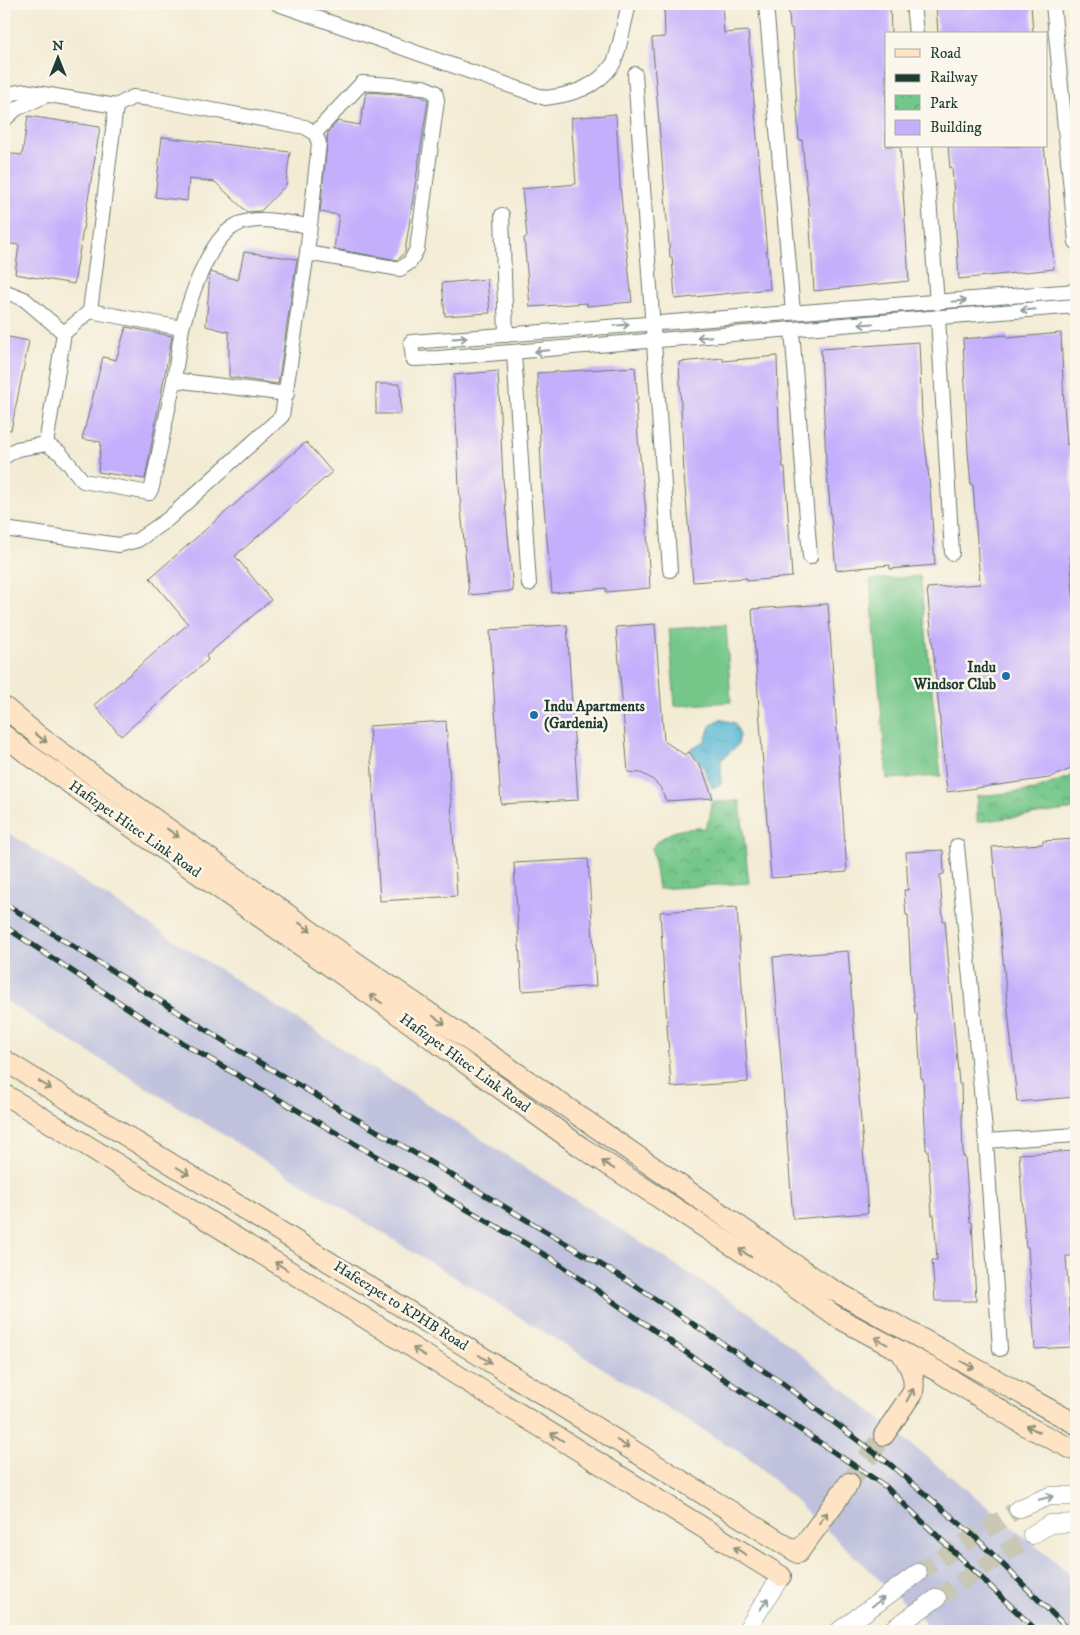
<svg xmlns="http://www.w3.org/2000/svg" width="1080" height="1635" font-family="'IM FELL DW Pica',serif">
  <style>
    .industrial { fill: #c0c2dd }
    .park { fill: url(#park-crowns); stroke: #4a825f }
    .garden { fill: #74c78a; stroke: #4a825f }
    .water { fill: url(#water-ripples); stroke: #3c7a85 }
    .building { fill: #c4affc }
    .lines { fill: none; stroke-linecap: round; stroke-linejoin: round }
    .tertiary-tunnel { stroke: #c9c8b4; stroke-width: 18; stroke-dasharray: 18 9; stroke-linecap: butt }
    .secondary-tunnel { stroke: #c9c8b4; stroke-width: 20; stroke-dasharray: 20 10; stroke-linecap: butt }
    .minor-casing { stroke: #697a6c; stroke-width: 16 }
    .tertiary-casing { stroke: #697a6c; stroke-width: 19 }
    .secondary-casing { stroke: #697a6c; stroke-width: 22 }
    .minor { stroke: #fff; stroke-width: 14 }
    .tertiary { stroke: #fff; stroke-width: 18 }
    .secondary { stroke: #fee4c5; stroke-width: 20 }
    .rail-casing { stroke: #1f3d34; stroke-width: 5.5 }
    .rail { stroke: #fbf7ec; stroke-width: 4; stroke-dasharray: 11; stroke-linecap: butt }
    .oneway { stroke: #8f9e9a }
    .oneway2 { stroke: #8e907c }
    .poi-dot { fill: #1f6fb2; stroke: #fbf7ec; stroke-width: 2 }
    .labels { text-anchor: middle; dominant-baseline: central; stroke-width: 5; stroke-linejoin: round; paint-order: stroke }
    .poi-label { font-size: 15px; font-weight: bold; fill: #1f3d34; stroke: #fbf7ec; text-anchor: end }
    .street-label { font-size: 15px; fill: #1f3d34; stroke: #fbf7ec }
  </style>
  <defs>
    <pattern id="park-crowns" width="20" height="18" patternUnits="userSpaceOnUse" patternTransform="scale(1.25)"><rect width="20" height="18" fill="#74c78a"/><path d="M2 6a3 3 0 1 1 6 0M12 15a3 3 0 1 1 6 0" fill="none" stroke="#5fa372"/></pattern>
    <pattern id="water-ripples" width="26" height="14" patternUnits="userSpaceOnUse" patternTransform="scale(1.25)"><rect width="26" height="14" fill="#58b8d6"/><path d="M2 4q2-2 4 0t4 0M15 11q2-2 4 0t4 0" fill="none" stroke="#4897ae"/></pattern>
  </defs>
  <rect width="100%" height="100%" fill="#fbf7ec"/>
  <filter id="ink" filterUnits="userSpaceOnUse"><feTurbulence type="fractalNoise" baseFrequency=".02" numOctaves="2"/><feDisplacementMap in="SourceGraphic" scale="10" xChannelSelector="R" yChannelSelector="G"/><feConvolveMatrix kernelMatrix="1 2 1 2 8 2 1 2 1" color-interpolation-filters="sRGB"/></filter>
  <filter id="wash" filterUnits="userSpaceOnUse"><feTurbulence type="fractalNoise" baseFrequency=".0096" numOctaves="4" result="noise"/><feDisplacementMap in="SourceGraphic" scale="20" xChannelSelector="R" yChannelSelector="G"/><feGaussianBlur stdDeviation="1.12" result="paint"/><feColorMatrix in="noise" values="0 0 0 0 0 0 0 0 0 0 0 0 0 0 0 0 0 1.4 0 .05"/><feComposite in="paint" operator="in"/></filter>
  <g filter="url(#wash)">
    <rect width="100%" height="100%" fill="#f3ebd4"/>
    <!-- industrial -->
    <path class="industrial" d="M4,830L753,1315L1076,1579V1631H934L752,1460L4,1000Z"/>
    <!-- park -->
    <g class="park">
      <path d="M1076,774V809L977,822V796L1034,790Z"/>
      <path d="M740,801L749,883L658,889L652,848C666,830 683,828 705,828L710,817L711,802Z"/>
    </g>
    <!-- garden -->
    <g class="garden">
      <path d="M920,576L941,776L887,779L870,580Z"/>
      <path d="M726,625L731,702L675,706L669,629Z"/>
    </g>
    <!-- water -->
    <path class="water" d="M720,719L735,723L740,735L738,745L721,760V784L712,788L704,768L690,749L705,741L710,726Z"/>
    <g id="blocks">
      <!-- building -->
      <g class="building">
        <path d="M664,4H722L724,33L748,31L770,289L675,299L672,257H670L652,38L665,37Z"/>
        <path d="M788,4H890L891,34H886V146H900L909,281L814,291L809,212L802,140H799L792,28H790Z"/>
        <path d="M936,4H1031L1033,34H938Z"/>
        <path d="M366,92L421,96L428,100L405,252L398,260L334,249L339,215L320,212L328,132L338,121L360,125Z"/>
        <path d="M616,114L620,186L632,302L587,306V303L530,307L524,238L527,237L522,189L576,184L571,118Z"/>
        <path d="M28,116L100,127L74,284L15,274L19,245L4,243V153L22,155Z"/>
        <path d="M162,137L290,152L286,185L261,211L247,212L215,182L189,179L187,201L155,197Z"/>
        <path d="M948,146H1044L1049,193L1054,269L959,279L952,167L950,168Z"/>
        <path d="M244,252L297,259L278,384L229,377V332L206,326L210,272L238,280Z"/>
        <path d="M487,279L490,313L445,316L442,283Z"/>
        <path d="M126,327L172,336L145,479L98,472L101,442L82,439L103,357L116,360Z"/>
        <path d="M1061,333L1064,405L1067,445L1069,444L1076,554L1070,555L1076,628V767L1049,778L947,792L927,588L980,584L973,485H971L968,452L963,339L1007,335V338Z"/>
        <path d="M4,336L29,341L11,430L4,429Z"/>
        <path d="M919,342L922,416L930,488L935,565L890,569V565L836,570L826,463L821,349Z"/>
        <path d="M777,356L779,428L783,467H785L792,577L747,581V578L693,582L684,475L679,362L723,358V361Z"/>
        <path d="M635,367L638,400L636,401L638,438L646,512L650,588L606,592V588L552,593L542,486L537,373Z"/>
        <path d="M498,371L503,480L513,591L469,595L459,488L454,375Z"/>
        <path d="M376,384H400L401,414H376Z"/>
        <path d="M306,442L332,472L235,556L271,600L206,656L208,660L121,736L94,705L188,624L150,578Z"/>
        <path d="M828,604L847,872L771,878L752,609Z"/>
        <path d="M655,624L664,741L685,755L689,752L703,771L713,798L666,801L660,787L652,779L641,773L628,772L616,627Z"/>
        <path d="M567,625L578,800L501,804L490,630Z"/>
        <path d="M446,721L457,896L380,901L369,726Z"/>
        <path d="M1076,839V1097L1017,1102L992,847L1043,844V841Z"/>
        <path d="M943,850L944,874L940,875L943,921H945L959,1084H961L963,1157H965L970,1222H972L976,1301H935L932,1260H937L934,1215H932L928,1150H926L923,1078H921L917,1013H915L911,979L908,915H906L904,890H908L906,852Z"/>
        <path d="M588,859L596,986L522,991L514,863Z"/>
        <path d="M737,907L748,1082L671,1087L660,912Z"/>
        <path d="M848,951L868,1213L793,1219L773,957Z"/>
        <path d="M1076,1151V1256H1066L1072,1347L1035,1349L1028,1247H1026L1023,1213L1019,1154Z"/>
      </g>
    </g>
  </g>
  <g filter="url(#ink)">
    <use href="#blocks" fill-opacity="0" stroke="#697a6c" stroke-width="1"/>
    <g class="lines">
      <!-- tertiary-tunnel -->
      <g class="tertiary-tunnel">
        <path d="M918,1573L1018,1509"/>
        <path d="M937,1598L1032,1535"/>
      </g>
      <!-- secondary-tunnel -->
      <path class="secondary-tunnel" d="M849,1483L884,1435"/>
      <!-- minor casing -->
      <g class="minor-casing">
        <g id="minor">
          <path d="M278,4L545,98C571,95 597,88 613,64C619,54 625,18 629,4"/>
          <path d="M766,4L793,312"/>
          <path d="M913,4L916,34"/>
          <path d="M1053,4L1076,242"/>
          <path d="M635,74L670,570"/>
          <path d="M4,100L13,93L25,91L116,106L133,97L152,99L305,127L315,133L319,143L307,253L282,416L168,519L138,540L119,545L4,529"/>
          <path d="M4,120L16,109L47,95"/>
          <path d="M925,146L937,303"/>
          <path d="M502,215L506,335"/>
          <path d="M307,253L400,269L410,262L417,249L437,100L435,92L423,87L362,83L315,133"/>
          <path d="M4,291L24,299L64,333"/>
          <path d="M1076,291L411,342L413,359L438,358L1076,306"/>
          <path d="M90,311L182,328L174,380L287,394"/>
          <path d="M938,318L952,553"/>
          <path d="M182,328C190,299 209,234 241,223C262,216 288,223 310,226"/>
          <path d="M792,330L810,557"/>
          <path d="M514,353L529,584"/>
          <path d="M46,444L64,333L90,311L116,106"/>
          <path d="M4,457L17,449L46,444L60,453L83,481L149,493L152,487L174,380"/>
          <path d="M957,846L986,1141L1000,1349"/>
          <path d="M986,1141L1076,1135"/>
        </g>
      </g>
      <!-- tertiary casing -->
      <g class="tertiary-casing">
        <g id="tertiary">
          <path d="M1018,1509L1050,1496H1076"/>
          <path d="M1032,1535L1050,1524L1076,1523"/>
          <path d="M746,1631L781,1576"/>
          <path d="M839,1631L918,1573"/>
          <path d="M890,1631L937,1598"/>
        </g>
      </g>
      <!-- secondary casing -->
      <g class="secondary-casing">
        <g id="secondary">
          <path d="M4,707L40,737L319,937L826,1286L1076,1424"/>
          <path d="M4,735L25,752L388,1007L581,1147L773,1272L835,1316L939,1372L1026,1426L1076,1451"/>
          <path d="M4,1060L798,1553L849,1483"/>
          <path d="M4,1094L781,1576"/>
          <path d="M884,1435L913,1392C916,1376 909,1365 901,1352"/>
        </g>
      </g>
      <!-- minor -->
      <use href="#minor" class="minor"/>
      <!-- tertiary -->
      <use href="#tertiary" class="tertiary"/>
      <!-- secondary -->
      <use href="#secondary" class="secondary"/>
      <!-- rail casing -->
      <g class="rail-casing">
        <g id="rail">
          <path d="M4,903L240,1051L435,1165L625,1279L782,1383L892,1466L974,1536L1070,1631"/>
          <path d="M4,926L167,1034L552,1259L727,1381L885,1486L1037,1631"/>
        </g>
      </g>
      <!-- rail -->
      <use href="#rail" class="rail"/>
    </g>
    <!-- one-way arrows -->
    <defs><path id="oneway-shaft" d="M-6 0H5M1.5-3L5.5 0L1.5 3" fill="none" stroke-width="1.6" stroke-linecap="round" stroke-linejoin="round" transform="scale(1.25)"/></defs>
    <g class="oneway">
      <use href="#oneway-shaft" transform="translate(959 301) rotate(-5)"/>
      <use href="#oneway-shaft" transform="translate(1028 310) rotate(175)"/>
      <use href="#oneway-shaft" transform="translate(866 324) rotate(176)"/>
      <use href="#oneway-shaft" transform="translate(622 325) rotate(-5)"/>
      <use href="#oneway-shaft" transform="translate(704 337) rotate(175)"/>
      <use href="#oneway-shaft" transform="translate(460 338) rotate(-4)"/>
      <use href="#oneway-shaft" transform="translate(542 351) rotate(175)"/>
      <use href="#oneway-shaft" transform="translate(1046 1498) rotate(-13)"/>
      <use href="#oneway-shaft" transform="translate(878 1602) rotate(-36)"/>
      <use href="#oneway-shaft" transform="translate(764 1604) rotate(-57)"/>
    </g>
    <g class="oneway2">
      <use href="#oneway-shaft" transform="translate(41 738) rotate(38)"/>
      <use href="#oneway-shaft" transform="translate(173 833) rotate(36)"/>
      <use href="#oneway-shaft" transform="translate(305 927) rotate(36)"/>
      <use href="#oneway-shaft" transform="translate(376 999) rotate(-145)"/>
      <use href="#oneway-shaft" transform="translate(439 1020) rotate(35)"/>
      <use href="#oneway-shaft" transform="translate(45 1085) rotate(32)"/>
      <use href="#oneway-shaft" transform="translate(608 1165) rotate(-147)"/>
      <use href="#oneway-shaft" transform="translate(183 1171) rotate(32)"/>
      <use href="#oneway-shaft" transform="translate(745 1253) rotate(-147)"/>
      <use href="#oneway-shaft" transform="translate(281 1266) rotate(-148)"/>
      <use href="#oneway-shaft" transform="translate(881 1341) rotate(-152)"/>
      <use href="#oneway-shaft" transform="translate(419 1352) rotate(-148)"/>
      <use href="#oneway-shaft" transform="translate(485 1359) rotate(32)"/>
      <use href="#oneway-shaft" transform="translate(968 1365) rotate(29)"/>
      <use href="#oneway-shaft" transform="translate(910 1395) rotate(-62)"/>
      <use href="#oneway-shaft" transform="translate(1033 1429) rotate(-153)"/>
      <use href="#oneway-shaft" transform="translate(557 1437) rotate(-148)"/>
      <use href="#oneway-shaft" transform="translate(623 1444) rotate(32)"/>
      <use href="#oneway-shaft" transform="translate(823 1518) rotate(-54)"/>
      <use href="#oneway-shaft" transform="translate(740 1551) rotate(-148)"/>
    </g>
  </g>
  <!-- markers -->
  <g class="poi-dot">
    <circle cx="1006" cy="676" r="5"/>
    <circle cx="534" cy="715" r="5"/>
  </g>
  <g class="labels">
    <!-- poi labels -->
    <g class="poi-label">
      <text x="996" y="667">Indu<tspan x="996" dy="17">Windsor Club</tspan></text>
      <text x="544" y="706" text-anchor="start">Indu Apartments<tspan x="544" dy="17">(Gardenia)</tspan></text>
    </g>
    <!-- street labels -->
    <g class="street-label">
      <text transform="translate(135 829) rotate(35)">Hafizpet Hitec Link Road</text>
      <text transform="translate(465 1063) rotate(36)">Hafizpet Hitec Link Road</text>
      <text transform="translate(401 1306) rotate(32)">Hafeezpet to KPHB Road</text>
    </g>
  </g>
  <!-- margin -->
  <rect width="1080" height="1635" fill="none" stroke="#fbf7ec" stroke-width="20"/>
  <!-- legend -->
  <rect x="885" y="32" width="162" height="115" fill="#fbf7ec" stroke="#a3ada2"/>
  <rect x="895" y="49" width="25" height="8" fill="#fee4c5" stroke="#a3ada2"/>
  <text x="930" y="58" font-size="15" fill="#1f3d34">Road</text>
  <rect x="895" y="74" width="25" height="8" fill="#1f3d34" stroke="#a3ada2"/>
  <text x="930" y="82" font-size="15" fill="#1f3d34">Railway</text>
  <rect x="895" y="95" width="25" height="15" fill="url(#park-crowns)" stroke="#a3ada2"/>
  <text x="930" y="108" font-size="15" fill="#1f3d34">Park</text>
  <rect x="895" y="120" width="25" height="15" fill="#c4affc" stroke="#a3ada2"/>
  <text x="930" y="132" font-size="15" fill="#1f3d34">Building</text>
  <!-- north arrow -->
  <g transform="translate(58 58)" stroke="#fbf7ec" stroke-width="4" paint-order="stroke">
  <path d="M0-4L9 19L0 12L-9 19Z" fill="#1f3d34"/>
  <text y="-8" font-size="14" font-weight="bold" text-anchor="middle" fill="#1f3d34">N</text>
  </g>
</svg>
